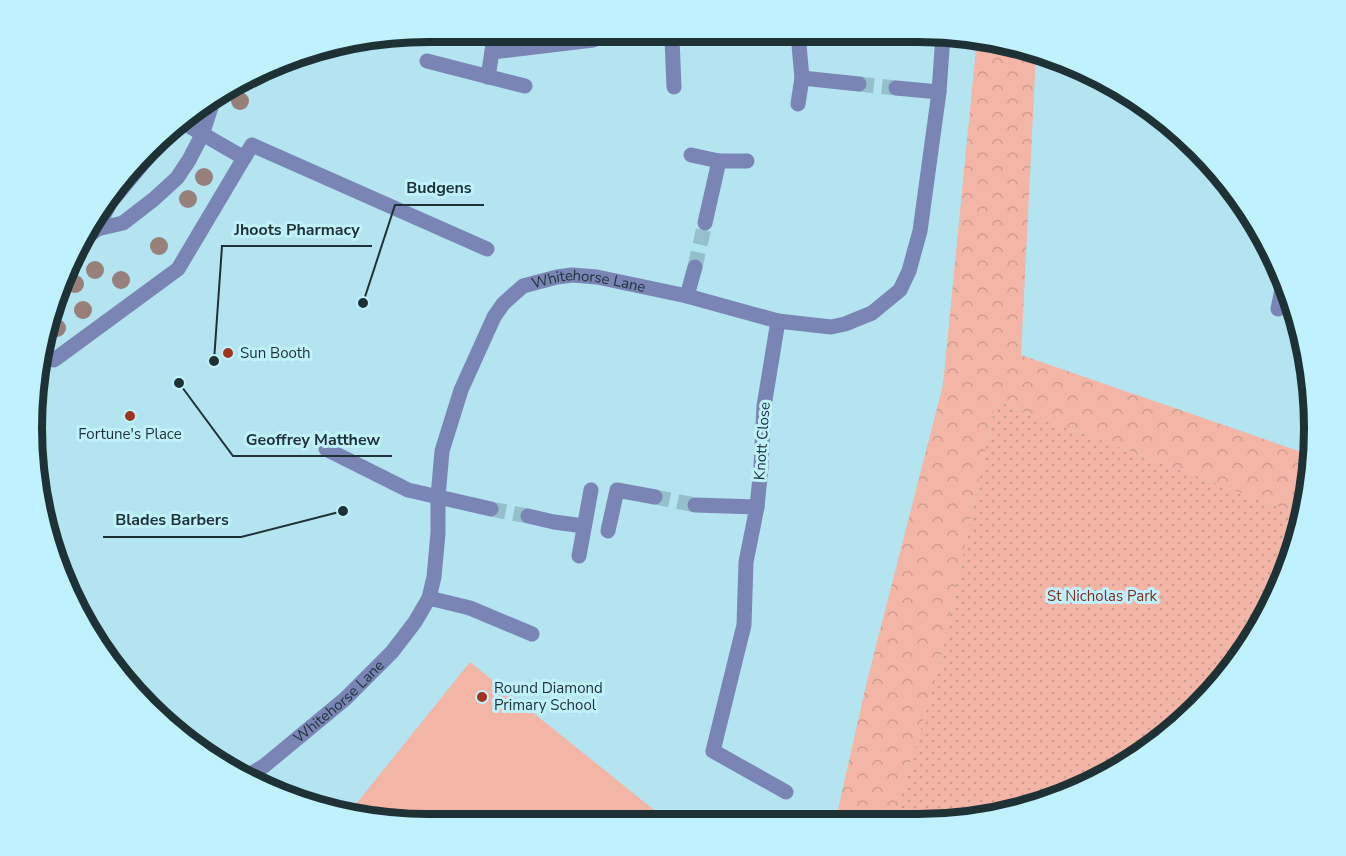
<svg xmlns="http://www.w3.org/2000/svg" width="1346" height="856" font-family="'Nunito Sans',sans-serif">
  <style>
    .green { fill: #f3b5a5 }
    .forest { fill: url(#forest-crowns) }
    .park { fill: url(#park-dots) }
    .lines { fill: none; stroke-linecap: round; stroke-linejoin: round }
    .minor-tunnel { stroke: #95c0cb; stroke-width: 15; stroke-dasharray: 15 8; stroke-linecap: butt }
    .minor { stroke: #7a84b5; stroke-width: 15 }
    .tree { fill: #97807a }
    .poi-dot { fill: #9f361c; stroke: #c0f1fe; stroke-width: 2 }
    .labels { text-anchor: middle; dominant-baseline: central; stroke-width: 6; stroke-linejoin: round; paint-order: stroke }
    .street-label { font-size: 15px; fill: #1e3236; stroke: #c0f1fe }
    .poi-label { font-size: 15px; fill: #1e3236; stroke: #c0f1fe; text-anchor: start }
    .park-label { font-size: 15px; fill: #802e1a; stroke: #c0f1fe }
    .rim { fill: none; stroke: #1e3236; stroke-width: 8 }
    .leader { fill: none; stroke: #1e3236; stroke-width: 2 }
    .callout-dot { fill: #1e3236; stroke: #c0f1fe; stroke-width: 2 }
    .callout-label { font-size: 16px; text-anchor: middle; font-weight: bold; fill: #1e3236; stroke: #c0f1fe; stroke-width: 6; stroke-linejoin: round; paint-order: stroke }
  </style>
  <defs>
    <pattern id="forest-crowns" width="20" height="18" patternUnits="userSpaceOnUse" patternTransform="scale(1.5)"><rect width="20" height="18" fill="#f3b5a5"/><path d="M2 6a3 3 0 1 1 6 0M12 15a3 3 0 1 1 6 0" fill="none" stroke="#d09c8f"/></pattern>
    <pattern id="park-dots" width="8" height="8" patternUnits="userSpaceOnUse" patternTransform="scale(1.5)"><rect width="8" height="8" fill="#f3b5a5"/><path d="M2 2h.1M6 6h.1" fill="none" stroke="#d09c8f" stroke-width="1.8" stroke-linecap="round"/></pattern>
  </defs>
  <rect width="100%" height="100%" fill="#b3e4f0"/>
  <!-- green -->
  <path class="green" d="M470,662L669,822L377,821L348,814Z"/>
  <!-- forest -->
  <path class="forest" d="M976,37L1036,53L1021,355L1313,456L1303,516L996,401L938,671L893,823H835L867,681L943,385L975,59Z"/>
  <!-- park -->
  <path class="park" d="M996,401L1303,516L1301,531L1273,604L1232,670L1179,726L1116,772L1021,811L944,824L893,823L938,671Z"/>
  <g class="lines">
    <!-- minor-tunnel -->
    <g class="minor-tunnel">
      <path d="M859,84L896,88"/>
      <path d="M695,267L705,223"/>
      <path d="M655,497L695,505"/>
      <path d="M491,509L528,516"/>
    </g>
    <!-- minor -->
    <g class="minor">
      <path d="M492,52L593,40"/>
      <path d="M427,61L525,86"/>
      <path d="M488,77L495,32"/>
      <path d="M802,78L859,84"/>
      <path d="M674,87L672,39L713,33"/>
      <path d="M896,88L939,92"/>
      <path d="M798,104L802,78L799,45"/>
      <path d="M182,122L244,158L252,145L487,249"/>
      <path d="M691,155L719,161H747"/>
      <path d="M705,223L719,161"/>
      <path d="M97,229L123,223L154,199L177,178L189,160L202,135L215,95"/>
      <path d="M85,239L97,229L110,203L159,144"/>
      <path d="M687,296L695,267"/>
      <path d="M1278,309L1284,279"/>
      <path d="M778,321L764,406L761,467L757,507L746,562L744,625L713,751L786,792"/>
      <path d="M54,360L178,269L244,158"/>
      <path d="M326,449L408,490L491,509"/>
      <path d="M695,505L757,507"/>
      <path d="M528,516L554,522L584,526"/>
      <path d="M608,531L617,490L655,497"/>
      <path d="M579,556L591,490"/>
      <path d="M429,598L470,608L532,634"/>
      <path id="s1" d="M246,777L264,766L345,699L392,652L415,622L429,598L434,577L438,533V497L442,451L461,390L494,317L503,304L523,286L557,277L572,275L597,277L687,296L778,321L831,327L845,324L872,313L900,290L909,271L920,231L939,92L943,35"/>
    </g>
  </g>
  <!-- trees -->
  <g class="tree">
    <circle cx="240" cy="101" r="9"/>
    <circle cx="204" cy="177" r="9"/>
    <circle cx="188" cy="199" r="9"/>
    <circle cx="159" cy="246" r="9"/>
    <circle cx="95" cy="270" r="9"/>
    <circle cx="121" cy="280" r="9"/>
    <circle cx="75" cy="284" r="9"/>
    <circle cx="83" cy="310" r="9"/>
    <circle cx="57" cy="328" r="9"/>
  </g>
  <!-- markers -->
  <g class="poi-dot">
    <circle cx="228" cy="353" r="6"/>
    <circle cx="130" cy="416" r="6"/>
    <circle cx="482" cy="697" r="6"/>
  </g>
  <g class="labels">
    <!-- street labels -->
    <g class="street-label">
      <text stroke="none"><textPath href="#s1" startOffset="660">Whitehorse Lane</textPath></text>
      <text transform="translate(762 441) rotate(-86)">Knott Close</text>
      <text stroke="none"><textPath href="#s1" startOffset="120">Whitehorse Lane</textPath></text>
    </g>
    <!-- poi labels -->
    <g class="poi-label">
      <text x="240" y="353">Sun Booth</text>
      <text x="130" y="434" text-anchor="middle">Fortune's Place</text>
      <text x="494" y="688">Round Diamond<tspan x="494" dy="17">Primary School</tspan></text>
    </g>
    <!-- park labels -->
    <g class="park-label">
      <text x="1102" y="596">St Nicholas Park</text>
    </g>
  </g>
  <!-- crop -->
  <path d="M0 0H1346V856H0ZM428 42H918A386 386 0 0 1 1304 428V428A386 386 0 0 1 918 814H428A386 386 0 0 1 42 428V428A386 386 0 0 1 428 42Z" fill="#c0f1fe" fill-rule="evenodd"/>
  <path class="rim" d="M428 42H918A386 386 0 0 1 1304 428V428A386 386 0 0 1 918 814H428A386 386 0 0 1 42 428V428A386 386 0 0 1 428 42Z"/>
  <!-- callouts -->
  <path class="leader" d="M363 303L395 205H484M214 361L222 246H372M179 383L233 456H392M343 511L241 537H103"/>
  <g class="callout-dot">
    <circle cx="363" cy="303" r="6"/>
    <circle cx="214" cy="361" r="6"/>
    <circle cx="179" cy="383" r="6"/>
    <circle cx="343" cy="511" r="6"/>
  </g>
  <g class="callout-label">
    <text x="439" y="193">Budgens</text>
    <text x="297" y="235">Jhoots Pharmacy</text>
    <text x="313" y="445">Geoffrey Matthew</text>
    <text x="172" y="525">Blades Barbers</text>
  </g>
</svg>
